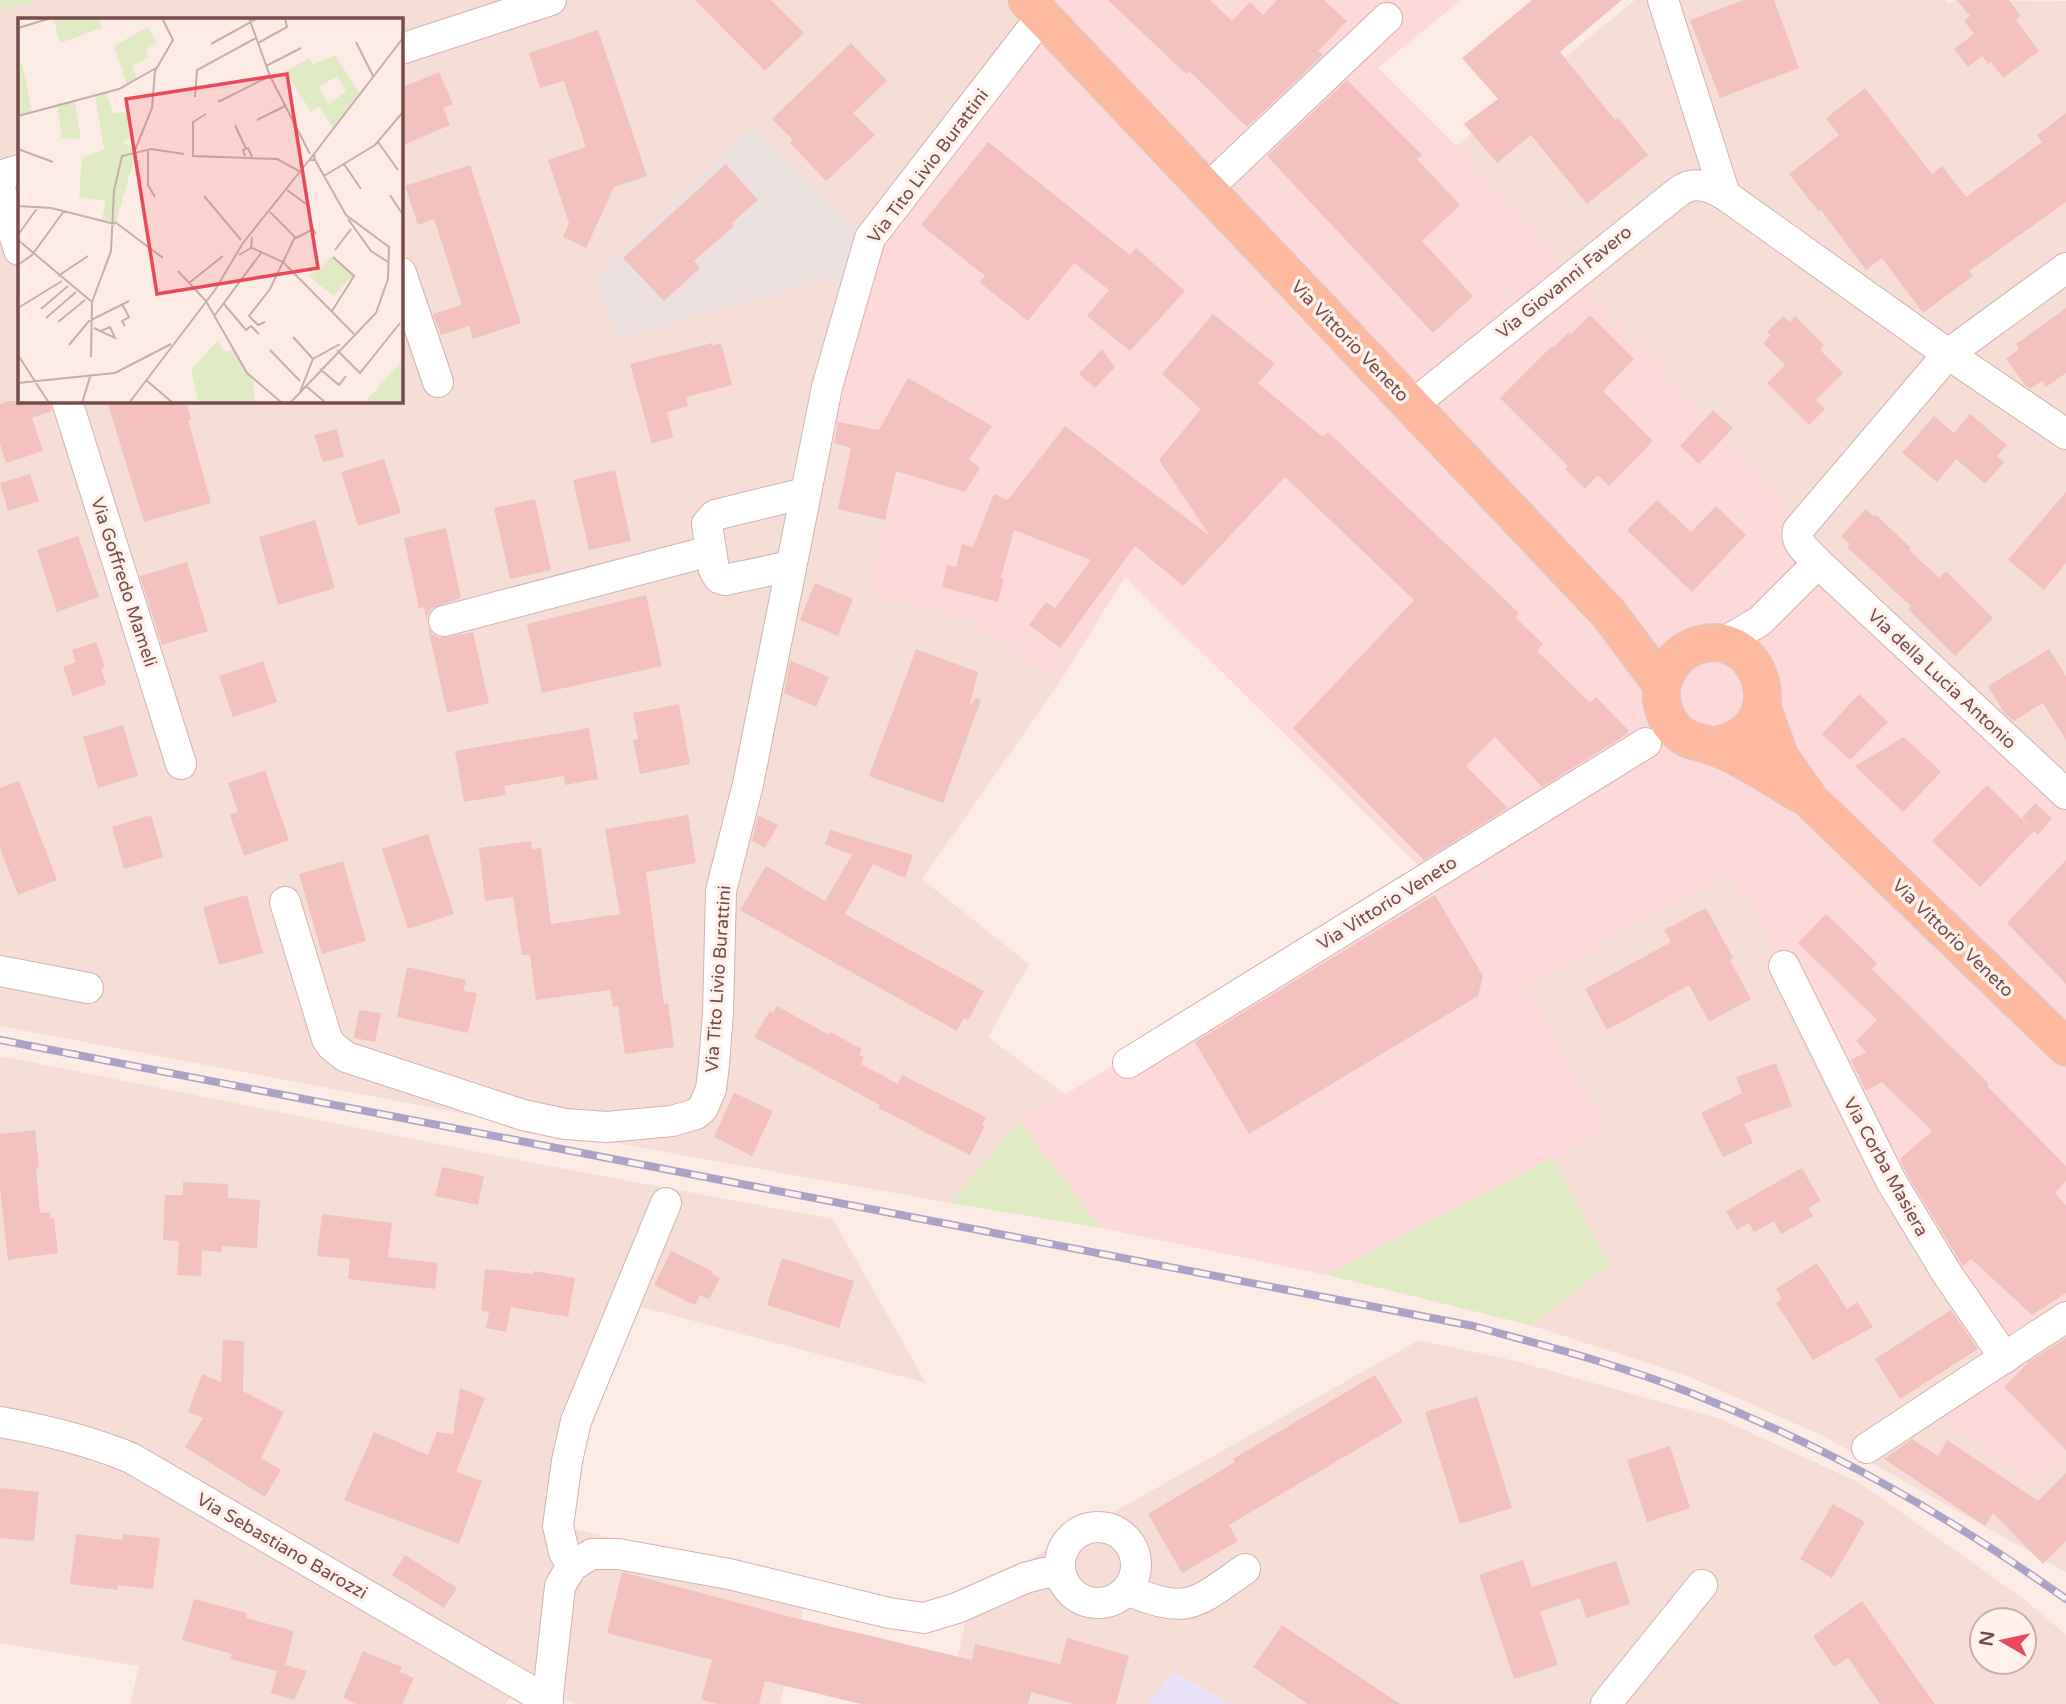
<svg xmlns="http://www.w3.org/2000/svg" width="2066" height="1704" font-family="'Varela Round',sans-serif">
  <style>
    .residential { fill: #f6ded7; fill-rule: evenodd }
    .commercial { fill: #fdd9da }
    .industrial { fill: #ede1e0 }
    .education { fill: #e9e2f9 }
    .green { fill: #e0ebc3 }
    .building { fill: #f2c0bd }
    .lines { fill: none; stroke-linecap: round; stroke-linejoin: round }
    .minor-casing { stroke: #d0b2ae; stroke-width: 32 }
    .major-casing { stroke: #d6c9c9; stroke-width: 39 }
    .minor { stroke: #fff; stroke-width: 30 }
    .major { stroke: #fcb99d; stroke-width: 37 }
    .rail-casing { stroke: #aba3c7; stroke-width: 8 }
    .rail { stroke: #fff1ec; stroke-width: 5; stroke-dasharray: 16; stroke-linecap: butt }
    .labels { text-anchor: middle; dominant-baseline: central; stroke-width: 7; stroke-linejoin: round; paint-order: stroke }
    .street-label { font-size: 18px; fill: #764b4a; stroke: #fff1ec }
    .inset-road { fill: none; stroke: #c7aca8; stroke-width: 2 }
    .view { fill: #e8495b; fill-opacity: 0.15; stroke: #e8495b; stroke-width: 3.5 }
    .inset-edge { fill: none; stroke: #764b4a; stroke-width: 3.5 }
  </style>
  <rect width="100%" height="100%" fill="#fdece6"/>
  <!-- residential -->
  <g class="residential">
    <path d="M39,0H1047L874,245L617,337L830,278L862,284L822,440L904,463L866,594L965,617L1060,682L922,879L1029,964L988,1037L1066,1095L1020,1122L951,1203L681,1155L0,1026V11ZM19,19H401V401H19Z"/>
    <path d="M1635,0H1946L1949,4L1955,0L2066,1V802L1776,531L1793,512L1456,146Z"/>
    <path d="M1728,872L1783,954L2012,1361L2033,1484L2066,1452V1572L1825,1437L1690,1377L1530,1325L1609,1265L1552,1158L1608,1128L1525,987Z"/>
    <path d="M0,1056L544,1165L833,1219L926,1383L641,1307L590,1425L567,1527L809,1586L780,1704H577L541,1688L520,1677L506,1704H130L139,1666L0,1643Z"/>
    <path d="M1419,1340L1520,1362L1721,1419L1860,1483L2024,1599L2066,1635V1704H1230L1174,1673L1149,1704H947L972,1592ZM1982,1620H2024V1662H1982Z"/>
  </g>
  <!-- commercial -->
  <path class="commercial" d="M1047,0H1461L1378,68L1456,146L1793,512L1777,531L2066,802V1452L2033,1485L1935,1411L2012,1361L1928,1233L1783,954L1728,872L1525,987L1608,1129L1327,1275L1101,1228L1020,1122L1427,874L1125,577L1060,682L965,617L866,594L904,463L821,440L874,245Z"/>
  <!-- industrial -->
  <path class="industrial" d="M753,126L874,245L862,284L830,278L617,338L595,277Z"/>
  <!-- education -->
  <path class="education" d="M1174,1672L1230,1704H1149Z"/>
  <!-- green -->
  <g class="green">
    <path d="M0,0H39L0,11Z"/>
    <path d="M1020,1122L1101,1228L951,1203Z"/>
    <path d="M1552,1158L1610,1265L1530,1325L1327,1275Z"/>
  </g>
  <!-- building -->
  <g class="building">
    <path d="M695,0H771L804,33L765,71Z"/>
    <path d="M1108,0H1210L1232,21L1250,2L1263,15L1277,0H1324L1347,21L1318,51L1323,55L1247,127L1189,71L1186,74Z"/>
    <path d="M1532,0H1622L1560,52L1615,120L1618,118L1648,155L1587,204L1531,135L1497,163L1464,124L1498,99L1462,58Z"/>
    <path d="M1744,0H1774L1799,68L1720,98L1690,20Z"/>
    <path d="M1957,0H2009L2021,16L2016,20L2039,51L2003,78L1991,62L1988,64L1982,56L1968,67L1954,49L1974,34L1964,21L1970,16Z"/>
    <path d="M598,30L647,176L614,187L586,248L563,237L569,223L548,160L586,147L564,81L540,88L529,53Z"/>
    <path d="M851,43L887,81L853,113L875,135L826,181L790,143L793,140L772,119Z"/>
    <path d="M439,72L453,104L443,108L450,125L401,146V88Z"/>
    <path d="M1347,80L1422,155L1417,159L1460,205L1422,241L1473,296L1433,333L1267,156Z"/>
    <path d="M1865,88L1932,174L1942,166L1966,197L2042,142L2037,135L2066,113V202L1969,271L1973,276L1923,313L1882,258L1866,270L1821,210L1819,212L1789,174L1839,135L1826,118Z"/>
    <path d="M988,142L1130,255L1136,248L1185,291L1130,351L1087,316L1109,290L1074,263L1028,321L979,282L985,276L921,225Z"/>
    <path d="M726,164L758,200L732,223L734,226L694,261L700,268L664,301L623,258Z"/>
    <path d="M470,165L521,323L473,339L469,326L441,335L433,314L462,305L434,219L418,225L405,186Z"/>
    <path d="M2066,308V373L2046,387L2042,381L2030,389L2025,385L2006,359L2019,349L2016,344Z"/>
    <path d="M1213,314L1275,364L1258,383L1323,437L1328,432L1519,613L1516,618L1543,644L1537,651L1590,703L1596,697L1629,731L1624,736L1542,787L1495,737L1466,766L1508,808L1424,860L1293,728L1414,600L1285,477L1183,586L1135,546L1060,648L1029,625L1046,602L1055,608L1091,560L1014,530L1001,578L1004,579L998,602L942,587L947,565L956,567L962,544L973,547L994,494L1008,500L1065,426L1210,536L1159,460L1201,409L1162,374Z"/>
    <path d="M1590,315L1634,359L1603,391L1653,441L1609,486L1598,475L1585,489L1565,469L1568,466L1500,398L1552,346L1554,347L1569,332L1571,334Z"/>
    <path d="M1783,316L1790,322L1795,316L1824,345L1820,350L1843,373L1816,400L1825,409L1809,425L1767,383L1785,365L1763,343L1771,335L1767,332Z"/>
    <path d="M712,343L713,346L721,343L732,385L686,397L688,406L667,412L673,437L652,444L630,364Z"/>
    <path d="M1102,349L1115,367L1095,388L1079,374Z"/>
    <path d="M908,378L992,426L969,459L980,468L965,492L896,471L885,520L838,509L851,448L834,443L838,422L879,430Z"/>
    <path d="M9,401H50L52,411L32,418L43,451L6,463L0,444V404Z"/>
    <path d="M107,401H186L191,419L188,420L211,503L144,522Z"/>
    <path d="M1713,410L1733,428L1699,464L1680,446Z"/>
    <path d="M1970,414L2007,445L1997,456L2004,462L1985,484L1956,459L1937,482L1902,453L1934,416L1954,433Z"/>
    <path d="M337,429L344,457L323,462L314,435Z"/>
    <path d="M384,459L401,513L358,526L341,472Z"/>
    <path d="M615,470L631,541L589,550L573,480Z"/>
    <path d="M30,474L39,501L8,511L0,483Z"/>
    <path d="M2066,492V563L2044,590L2008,560Z"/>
    <path d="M535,499L551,570L510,579L494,508Z"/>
    <path d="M1657,500L1691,532L1716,506L1746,535L1692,592L1627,530Z"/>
    <path d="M1866,509L1874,517L1876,515L1911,548L1909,550L1939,578L1946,571L1993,618L1955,656L1908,609L1911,606L1847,547L1850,544L1841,536Z"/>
    <path d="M315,520L335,588L278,605L259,537Z"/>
    <path d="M446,528L461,598L432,608L427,616V622L424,607L419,608L404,538Z"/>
    <path d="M78,536L99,597L57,612L37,550Z"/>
    <path d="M187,562L208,631L162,645L140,576Z"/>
    <path d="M815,583L853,599L838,636L800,620Z"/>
    <path d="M646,595L662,666L542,693L527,624Z"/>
    <path d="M428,628L432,634L440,638L473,632L489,703L447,713Z"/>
    <path d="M96,642L105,667L101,668L106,684L73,696L63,667L76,662L72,650Z"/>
    <path d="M916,649L978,672L969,707L976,698L981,700L943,803L869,776Z"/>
    <path d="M2049,649L2066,676V740L2043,703L2014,721L2004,713L1988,686Z"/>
    <path d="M790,660L829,677L816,707L784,693Z"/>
    <path d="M263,661L277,702L233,717L219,676Z"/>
    <path d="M1859,694L1888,722L1850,760L1822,734Z"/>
    <path d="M679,704L690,764L640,774L633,740L638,739L633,713Z"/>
    <path d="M123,725L138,776L98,788L83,737Z"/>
    <path d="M589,728L598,779L565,785L564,776L504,786L506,795L464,802L455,751Z"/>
    <path d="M1904,737L1941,772L1903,812L1855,766Z"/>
    <path d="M265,770L289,840L244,856L230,815L238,812L228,783Z"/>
    <path d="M19,781L57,880L18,895L0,848V788Z"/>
    <path d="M1987,785L2034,831L1980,887L1932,841Z"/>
    <path d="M2035,803L2052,818L2038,835L2022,818Z"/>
    <path d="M151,815L163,857L124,869L112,827Z"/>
    <path d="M688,815L696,863L646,872L664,1004L668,1003L674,1047L625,1054L618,1006L613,1007L610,990L536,1000L530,955H522L513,897L485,901L479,848L531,841L532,849L541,848L551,924L620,914L605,829Z"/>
    <path d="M758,815L778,825L765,848L752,841Z"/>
    <path d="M830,830L913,855L905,878L873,864L845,914L984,991L968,1020L964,1018L957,1031L740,910L766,866L825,901L852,855L825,844Z"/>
    <path d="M428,834L454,914L408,929L382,849Z"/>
    <path d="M2066,860V984L2007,923Z"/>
    <path d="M343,861L366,941L322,954L299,874Z"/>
    <path d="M247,895L263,953L219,965L203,907Z"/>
    <path d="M1435,895L1483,976L1478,996L1249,1134L1195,1042Z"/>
    <path d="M1706,908L1733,958L1730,960L1751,999L1709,1022L1689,985L1607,1030L1585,989L1671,942L1664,930Z"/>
    <path d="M1826,914L1877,963L1872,969L1989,1084L1987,1086L2066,1166V1181L2055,1193L2066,1205V1293L2032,1315L1971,1259L1963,1266L1906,1173L1900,1159L1932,1131L1882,1082L1866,1091L1851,1060L1866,1052L1856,1041L1877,1020L1798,943Z"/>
    <path d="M407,967L466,980L463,991L477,993L468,1033L397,1017Z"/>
    <path d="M777,1006L829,1035L830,1032L862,1049L859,1055L864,1057L861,1064L898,1084L902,1075L986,1117L982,1124L985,1126L970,1155L878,1108L880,1105L754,1037L770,1011L773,1013Z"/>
    <path d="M359,1010L381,1013L375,1042L354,1038Z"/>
    <path d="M1776,1063L1792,1106L1744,1124L1753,1143L1723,1157L1701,1113L1742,1093L1736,1077Z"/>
    <path d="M734,1093L773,1111L752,1156L714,1137Z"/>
    <path d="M35,1130L39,1168H36L40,1213L50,1212V1219L54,1218L58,1253L8,1260L0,1189V1134Z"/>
    <path d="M442,1167L484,1176L478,1205L435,1196Z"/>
    <path d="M1802,1168L1821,1201L1808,1208L1813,1216L1781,1234L1774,1221L1754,1232L1749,1223L1737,1230L1726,1211Z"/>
    <path d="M183,1182L228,1184V1198L260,1200L257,1248L222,1246V1252L202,1250L201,1276L177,1275L179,1241L163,1240L165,1195H183Z"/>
    <path d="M322,1214L392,1223L388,1257L438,1263L435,1289L348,1279L350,1259L317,1256Z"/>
    <path d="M671,1251L712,1271L711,1273L720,1278L709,1299L700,1295L695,1305L654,1285Z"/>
    <path d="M782,1258L854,1281L839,1328L767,1305Z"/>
    <path d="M1817,1263L1847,1309L1857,1302L1873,1327L1813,1360L1776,1303L1782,1299L1776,1289Z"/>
    <path d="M485,1269L533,1274L534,1271L575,1278L568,1317L511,1307L506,1332L486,1328L489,1312L481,1311Z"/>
    <path d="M1951,1310L1978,1349L1900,1399L1875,1359Z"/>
    <path d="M2066,1338V1450L2004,1387L2030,1361Z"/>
    <path d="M223,1340L244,1341L243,1391L284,1412L261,1458L281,1470L265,1497L185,1447L203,1418L188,1412L202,1374L221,1382Z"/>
    <path d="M1375,1375L1403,1422L1229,1525L1238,1541L1182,1573L1148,1514L1235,1462L1233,1459Z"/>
    <path d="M460,1388L485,1398L456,1472L482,1481L459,1544L344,1500L374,1432L428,1455L437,1432L453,1434Z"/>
    <path d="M1477,1396L1512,1508L1460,1524L1425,1412Z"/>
    <path d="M1912,1439L1938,1456L1947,1440L2038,1501L2066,1473V1541L2043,1564L1993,1513L1985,1526L1884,1459Z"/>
    <path d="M1670,1446L1690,1508L1647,1522L1627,1460Z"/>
    <path d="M0,1488L39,1492L34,1541L0,1538Z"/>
    <path d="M1833,1504L1865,1522L1832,1578L1800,1559Z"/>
    <path d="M76,1534L123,1540V1534L160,1538L153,1589L118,1585L117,1590L70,1584Z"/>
    <path d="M405,1555L457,1588L444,1608L392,1575Z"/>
    <path d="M1523,1560L1532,1587L1616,1561L1630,1604L1586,1618L1580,1598L1540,1612L1558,1665L1514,1679L1479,1575Z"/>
    <path d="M622,1572L791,1617L972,1660L975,1644L1060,1664L1067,1638L1129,1656L1116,1704H1075L1031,1692L1028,1704H861L765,1681L759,1704H718L701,1700L712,1660L607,1633Z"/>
    <path d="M194,1599L247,1613L246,1618L294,1631L285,1665L307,1671L294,1700L271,1693L277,1671L230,1659L232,1654L182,1640Z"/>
    <path d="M1862,1601L1935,1704H1880L1848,1658L1834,1667L1813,1636Z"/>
    <path d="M1282,1625L1400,1704H1308L1253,1667Z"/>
    <path d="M363,1651L402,1667L400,1672L414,1678L402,1704H356L343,1698Z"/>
  </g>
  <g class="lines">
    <!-- minor casing -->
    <g class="minor-casing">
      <g id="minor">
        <path d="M1663,0L1725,195"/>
        <path d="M401,49L551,0"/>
        <path d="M0,176L19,170"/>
        <path d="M0,189L19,250"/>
        <path d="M1206,190L1387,18"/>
        <path d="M401,273L438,382"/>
        <path d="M67,401L181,764"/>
        <path d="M1411,406L1678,192C1693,180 1710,186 1725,195L1948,354L2066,434"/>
        <path d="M1818,563L2066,794"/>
        <path d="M791,566L725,580L719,578L714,570L707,524L715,515L805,493"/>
        <path d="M444,621L710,551"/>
        <path d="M1721,644L1760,621L1818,563C1810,554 1794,543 1798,530L1948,354L2066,268"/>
        <path d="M285,902L327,1039L332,1046L346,1057L523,1115L565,1124L607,1127L672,1121L696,1114L703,1108L711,1089L714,1064L718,1013L721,891L748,784L827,387L870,238L1042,16"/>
        <path d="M1784,966L1891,1181L1946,1272L2005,1358"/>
        <path d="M0,971L88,988"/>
        <path d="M1128,1063L1646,743"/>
        <path d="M0,1422C46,1430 88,1440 131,1458L548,1701"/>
        <path d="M1867,1448L2066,1317"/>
        <circle cx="1098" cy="1565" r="38"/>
        <path d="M572,1566L564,1552L558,1526L567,1461L576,1421L666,1203"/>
        <path d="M1127,1590C1188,1615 1194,1605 1245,1569"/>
        <path d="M547,1704L560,1586L572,1566L592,1554H618L729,1574L889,1613L924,1618L957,1608L1025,1578L1044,1573L1060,1572"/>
        <path d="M1606,1704L1702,1585"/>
      </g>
    </g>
    <!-- major casing -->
    <g class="major-casing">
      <g id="major">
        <path d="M1027,0L1609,614L1662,685"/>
        <path d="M1762,707L1780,757L1810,800L2066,1047"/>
        <path d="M1712,746C1802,732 1757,616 1691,648C1678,654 1669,665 1664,679C1657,697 1664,721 1679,733C1689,742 1701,742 1713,746C1743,758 1771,776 1798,793"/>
      </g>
    </g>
    <!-- minor -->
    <use href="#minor" class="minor"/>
    <!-- major -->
    <use href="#major" class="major"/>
    <!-- rail casing -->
    <g class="rail-casing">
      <path id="rail" d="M0,1040L1473,1326C1546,1346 1620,1365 1691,1393C1828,1447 1946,1514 2066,1599"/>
    </g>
    <!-- rail -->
    <use href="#rail" class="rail"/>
  </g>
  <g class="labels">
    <!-- street labels -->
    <g class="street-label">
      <text transform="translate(928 166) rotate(-53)">Via Tito Livio Burattini</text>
      <text transform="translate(1564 282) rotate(-39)">Via Giovanni Favero</text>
      <text transform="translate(1350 341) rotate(46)">Via Vittorio Veneto</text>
      <text transform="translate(124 582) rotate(72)">Via Goffredo Mameli</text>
      <text transform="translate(1942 679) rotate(43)">Via della Lucia Antonio</text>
      <text transform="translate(1387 903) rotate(-32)">Via Vittorio Veneto</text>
      <text transform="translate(1953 938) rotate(44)">Via Vittorio Veneto</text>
      <text transform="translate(718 979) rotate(-86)">Via Tito Livio Burattini</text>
      <text transform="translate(1886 1167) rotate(61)">Via Corba Masiera</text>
      <text transform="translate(282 1546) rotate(30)">Via Sebastiano Barozzi</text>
    </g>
  </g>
  <!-- overview -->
  <g transform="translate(18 18)">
    <rect width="385" height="385" fill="#fdece6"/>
    <path d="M35,0H80L84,10L42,25ZM130,9L139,25L127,32L131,39L114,48L119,60L109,67L96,28ZM317,37L342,76L316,111L301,89L293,94L267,53L292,40L295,47ZM319,58L328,73L311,86L301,69ZM4,45L14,94L0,99V46ZM88,74L96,96L109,93L112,120L104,125L119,130L98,205L84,201L88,183L61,179L64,140L86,131L77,78ZM57,83L63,121L44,120L39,86ZM314,238L335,257L316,278L291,259ZM199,323L207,334L215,332L235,361L237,385H181L173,352ZM385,339V385H346L383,344Z" fill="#e0ebc3" fill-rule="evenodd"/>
    <path class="inset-road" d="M231,0L252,58L292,136M0,10L33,0M338,24L355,58M240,25L269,9L267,0M193,26L240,0M248,48L283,30M177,79L179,52L238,20M200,84L252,58M188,96L175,104V138L259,141L281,153M0,98L101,71L138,50M239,102L267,88M217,107L228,131M360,124L380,152M0,131L35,144M117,132L134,90L137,53L155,22L144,0M130,133V167L137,179M227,138L225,132L230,130L234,139M292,142H297L296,136L385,20M326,146L343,171M306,158L357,127L385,94M269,172L288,186M372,177L385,197M186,178L223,222M0,188L33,190L97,206M330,201L353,233L370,244M97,204L145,240M0,217L20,189M276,221L295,211L298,216M0,222L74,284M234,230L265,244L336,316M317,232L333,211M221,237L233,230L234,219M0,247L14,237L46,193M160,253L188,283L229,355L264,385M40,258L70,238M171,265L205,238M74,284L93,233L96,173L104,138L133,131L166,136M104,286L111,299L104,303L107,308M206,286L228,312L233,308L241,316M0,290L44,263M23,291L50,268M314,293L336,258L315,239M197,297L243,235M28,300L58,274M40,304L67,282M247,304L240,307L231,298L252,271L277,219L252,194M76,310L97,320L92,309L83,313M275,319L295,341M51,327L71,303L111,283M252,332L282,363M319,332L342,355L382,305M0,337L31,385M73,339L74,284M302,351L321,367L328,358M128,362L155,385M0,365L97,355L153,326M288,368L308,385M282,374L295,341L322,326M64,385L72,359M111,385L197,272L225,225L296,136M272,385L358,295L370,261L371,229L328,197L297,142"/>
    <path class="view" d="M269,56L300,250L139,276L108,81Z"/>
    <rect width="385" height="385" class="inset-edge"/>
  </g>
  <!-- north arrow -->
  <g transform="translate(2003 1641) rotate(279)"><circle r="33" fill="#fff1ec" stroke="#c8afab" stroke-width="2"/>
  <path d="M0-5L12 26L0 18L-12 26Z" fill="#e8495b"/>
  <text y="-10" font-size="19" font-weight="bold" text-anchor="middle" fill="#764b4a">N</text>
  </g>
</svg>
